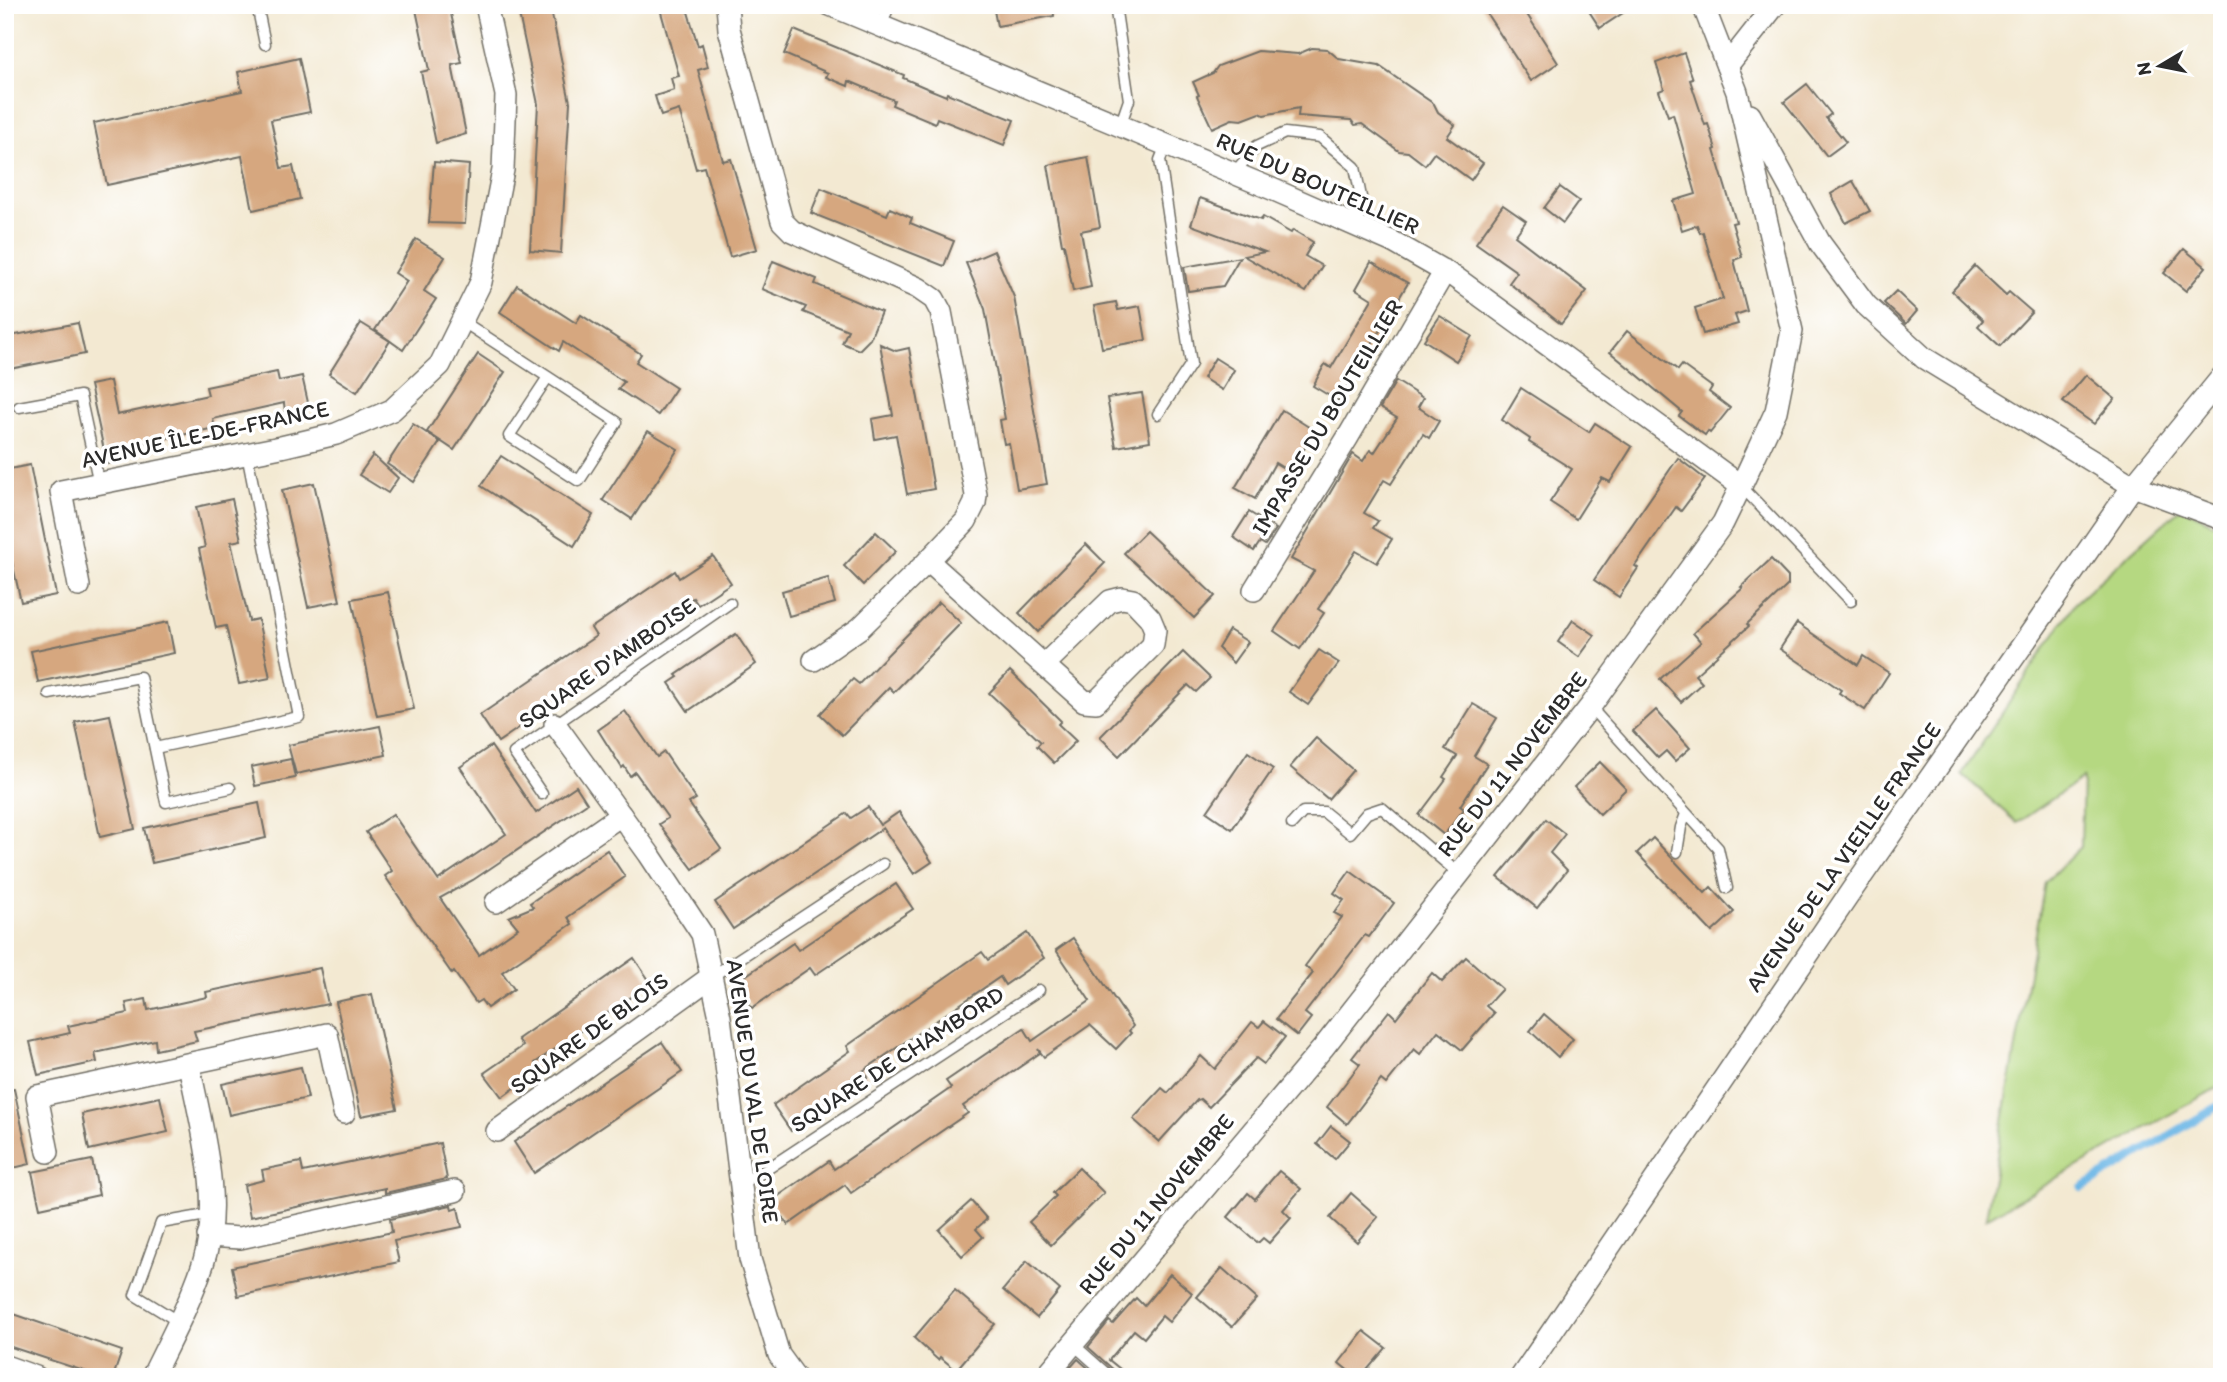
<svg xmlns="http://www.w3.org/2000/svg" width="2227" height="1382" font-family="Itim,sans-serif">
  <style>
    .green { fill: #b5d881; stroke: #708256; stroke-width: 2 }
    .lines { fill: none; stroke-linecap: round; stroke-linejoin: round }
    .stream { stroke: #6db7e6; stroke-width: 8 }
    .building { fill: #d6a77f }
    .service-casing { stroke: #716e65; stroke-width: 13 }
    .minor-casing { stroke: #716e65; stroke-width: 24 }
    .service { stroke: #fff; stroke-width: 10 }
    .minor { stroke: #fff; stroke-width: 21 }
    .labels { text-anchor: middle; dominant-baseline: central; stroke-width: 7; stroke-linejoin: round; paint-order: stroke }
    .street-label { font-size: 23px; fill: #2b2b2b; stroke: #fff }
  </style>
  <rect width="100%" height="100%" fill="#fff"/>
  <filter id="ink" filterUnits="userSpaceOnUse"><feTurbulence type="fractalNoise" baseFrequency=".0143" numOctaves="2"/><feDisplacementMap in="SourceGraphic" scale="14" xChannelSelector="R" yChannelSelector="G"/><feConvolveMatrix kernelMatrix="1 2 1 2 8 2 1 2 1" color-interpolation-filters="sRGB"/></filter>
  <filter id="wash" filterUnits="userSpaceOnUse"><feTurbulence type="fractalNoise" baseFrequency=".00686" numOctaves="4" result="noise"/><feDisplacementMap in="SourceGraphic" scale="28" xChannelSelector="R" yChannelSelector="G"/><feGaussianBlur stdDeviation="1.57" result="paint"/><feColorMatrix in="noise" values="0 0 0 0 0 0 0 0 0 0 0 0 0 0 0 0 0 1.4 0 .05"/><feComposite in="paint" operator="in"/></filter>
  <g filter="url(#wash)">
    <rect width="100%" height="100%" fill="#f3e9d2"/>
    <!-- green -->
    <path class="green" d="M2182,507L2222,528V1085L1986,1218L2045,882L2081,847L2083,778L2017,823L1962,774L2075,603Z"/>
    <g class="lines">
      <!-- stream -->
      <path class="stream" d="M2082,1188L2222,1104"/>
    </g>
    <g id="blocks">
      <!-- building -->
      <g class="building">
        <path d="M415,5H449L462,63L452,65L466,134L436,143L421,72L429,70Z"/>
        <path d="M517,5H550L570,102L561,253L530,250L538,104Z"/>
        <path d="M659,5H686L698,46L702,44L708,67L698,70L723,161L731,159L757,249L730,257L704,167L696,169L679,110L661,116L655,96L674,90L671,78L679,76Z"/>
        <path d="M993,5H1053L1054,16L997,26Z"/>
        <path d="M1481,5H1521L1558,63L1531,81Z"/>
        <path d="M1585,5H1635L1600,28Z"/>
        <path d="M794,30L904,75L903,78L924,87L946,96L947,93L1014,120L1004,145L937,118L935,123L892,105L894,100L849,81L848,86L826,77L828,73L784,54Z"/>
        <path d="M1312,48L1327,49L1339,59L1379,66L1434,104L1438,112L1455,125L1447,137L1483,163L1471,180L1434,153L1425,165L1408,152L1399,151L1362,124L1355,125L1351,120L1298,116L1299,108L1264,115L1260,113L1242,120L1232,119L1212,128L1197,96L1199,95L1193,82L1213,73L1218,66L1258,51L1298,54Z"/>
        <path d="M1684,53L1693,79L1690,80L1705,125L1708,124L1716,149L1714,150L1736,222L1732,223L1742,257L1734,260L1747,311L1735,315L1738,324L1703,334L1695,308L1723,299L1703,232L1700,233L1697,225L1682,230L1673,201L1696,194L1673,114L1668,116L1659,91L1664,89L1656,63Z"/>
        <path d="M299,58L310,112L271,120L281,168L293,166L300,199L253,210L242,156L107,185L94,123L242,91L238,72Z"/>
        <path d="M1807,84L1831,114L1826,118L1846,142L1827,156L1784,102Z"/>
        <path d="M1088,157L1100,227L1081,231L1091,287L1073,291L1064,244H1062L1048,165Z"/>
        <path d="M434,162L469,165L465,224L429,223Z"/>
        <path d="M1853,181L1870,211L1846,223L1831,194Z"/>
        <path d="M1560,187L1579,201L1563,223L1544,208Z"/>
        <path d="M821,188L887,215L890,208L912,218L910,223L954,241L944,266L811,213Z"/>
        <path d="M1200,198L1261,220L1263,217L1291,233L1293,230L1313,242L1305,256L1322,266L1306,292L1244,256L1265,252L1191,225Z"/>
        <path d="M1503,205L1526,221L1515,236L1587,291L1561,324L1509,283L1517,272L1476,243Z"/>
        <path d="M416,239L445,257L424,291L436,299L403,350L375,330L407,281L395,273Z"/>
        <path d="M2184,249L2206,267L2186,291L2164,273Z"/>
        <path d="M994,251L1014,297L1047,484L1017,489L1009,443L1004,444L1000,420L1005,419L985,309L966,263Z"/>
        <path d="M1240,257L1223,286L1188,291L1184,267Z"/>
        <path d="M773,261L817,279L815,284L881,312L870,339L859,350L842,343L848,330L803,312L806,307L762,289Z"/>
        <path d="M1371,262L1408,283L1338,401L1313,386L1325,364L1331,368L1372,299L1356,289Z"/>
        <path d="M1975,266L2006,295L2009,292L2032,312L2000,346L1978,326L1983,320L1952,291Z"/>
        <path d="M517,285L576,323L581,315L641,354L636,362L676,388L658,415L618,389L624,382L584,356L563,342L559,351L500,312Z"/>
        <path d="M1896,291L1917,311L1906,324L1884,303Z"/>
        <path d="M1116,302L1118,310L1140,306L1146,340L1102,348L1094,306Z"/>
        <path d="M1440,316L1472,336L1456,361L1424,340Z"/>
        <path d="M78,323L85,354L5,370V337Z"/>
        <path d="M361,323L390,341L357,392L329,374Z"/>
        <path d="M1627,331L1678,370L1682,365L1712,387L1709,392L1730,408L1710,433L1708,431L1705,435L1679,416L1682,412L1610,352Z"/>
        <path d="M880,344L896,351L909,348L934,489L907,494L896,435L875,439L872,419L893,415Z"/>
        <path d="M478,354L505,372L454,450L427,432Z"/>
        <path d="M1215,358L1234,370L1222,390L1203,378Z"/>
        <path d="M277,372L279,381L302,376L309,407L285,412L284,403L213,419L215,428L124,447L127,459L107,464L90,385L110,381L117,415L208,395L206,387Z"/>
        <path d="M2086,375L2115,399L2094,424L2063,402Z"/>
        <path d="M1396,381L1423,398L1418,407L1439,421L1429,438L1423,434L1391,484L1384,480L1364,513L1378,521L1373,528L1392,539L1377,563L1356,551L1318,609L1324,613L1300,649L1274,631L1314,571L1291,559L1353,454L1363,461L1370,450L1374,453L1397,418L1380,408Z"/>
        <path d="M1521,388L1589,432L1595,423L1632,447L1610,482L1602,478L1576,519L1550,502L1572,469L1529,442L1530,439L1502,420Z"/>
        <path d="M1142,393L1150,441L1116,447L1107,398Z"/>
        <path d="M1282,410L1315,431L1290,472L1275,463L1255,499L1235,488Z"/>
        <path d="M413,424L440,442L414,482L387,464Z"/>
        <path d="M648,431L678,449L632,519L603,500Z"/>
        <path d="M373,455L398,478L388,493L359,475Z"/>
        <path d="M501,456L593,515L574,546L481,486Z"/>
        <path d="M1678,458L1705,479L1681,511L1676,507L1635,566L1638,568L1619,597L1594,580Z"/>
        <path d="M30,465L56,595L21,602L5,530V470Z"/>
        <path d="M314,483L340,601L308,607L282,490Z"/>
        <path d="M232,499L241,540L231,542L249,621L258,619L270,678L239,684L226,626L216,628L199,549L205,547L196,507Z"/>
        <path d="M1249,512L1276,529L1265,545L1260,542L1254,551L1233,537Z"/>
        <path d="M1146,531L1215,596L1194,618L1124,553Z"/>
        <path d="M876,532L896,551L863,585L844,566Z"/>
        <path d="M1086,544L1105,563L1038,632L1019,613Z"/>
        <path d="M713,556L731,583L698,605L693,598L609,655L615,663L498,742L480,715L596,636L591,628L675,571L679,578Z"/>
        <path d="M1771,559L1788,577V585L1747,624L1749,626L1695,675L1702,683L1681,702L1660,679L1701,642L1693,633L1743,588L1741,587Z"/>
        <path d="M828,578L835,603L789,616L782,591Z"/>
        <path d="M388,592L414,709L377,716L352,599Z"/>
        <path d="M939,602L961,623L894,692L889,687L842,735L820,714L853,679L859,684Z"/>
        <path d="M1573,620L1595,635L1579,657L1558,642Z"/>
        <path d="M168,622L174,653L38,682L31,651Z"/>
        <path d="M1797,623L1858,665L1863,656L1889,673L1865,710L1839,693L1841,690L1780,649Z"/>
        <path d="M1229,630L1248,642L1233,663L1218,648Z"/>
        <path d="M736,634L756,664L688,711L669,683L678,677L676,675Z"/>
        <path d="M1319,650L1339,663L1308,705L1289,692Z"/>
        <path d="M1183,652L1210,678L1196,692L1188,685L1119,756L1100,737Z"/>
        <path d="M1010,671L1061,721L1058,724L1076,741L1054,763L1037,746L1041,742L989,693Z"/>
        <path d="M1473,704L1497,718L1474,756L1487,764L1460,806L1464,809L1444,835L1419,815L1446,779L1443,777L1457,756L1445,749Z"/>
        <path d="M1656,710L1690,748L1675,761L1666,751L1658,758L1633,731Z"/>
        <path d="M625,711L657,757L664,752L696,799L689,803L721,849L693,869L659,824L668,818L635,772L630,776L624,766L622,768L598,730Z"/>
        <path d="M110,715L135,829L100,837L75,722Z"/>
        <path d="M380,726L386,755L296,774L288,745Z"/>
        <path d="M1316,738L1353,770L1328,799L1290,767Z"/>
        <path d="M491,746L536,813L576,786L587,803L473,880L440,898L479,955L518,928L509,917L533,907L530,903L607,850L625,877L568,917L572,924L502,972L514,989L487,1008L481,1000L476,1003L454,972L452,974L425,935L385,876L392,871L366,832L393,814L438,880L506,834L460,767Z"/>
        <path d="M1248,752L1273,769L1232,829L1207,812Z"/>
        <path d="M291,759L295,778L255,786L251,767Z"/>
        <path d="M1600,762L1626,789L1600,814L1574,787Z"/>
        <path d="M259,803L266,838L152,863L144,828Z"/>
        <path d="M868,807L880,825L899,812L932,862L914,874L883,828L733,929L715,902L847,813L851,818Z"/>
        <path d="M1546,819L1565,834L1550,853L1567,870L1537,908L1498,877Z"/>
        <path d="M1653,838L1705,893L1711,887L1734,912L1712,932L1637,853Z"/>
        <path d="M1350,871L1394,903L1369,937L1365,935L1305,1013L1311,1018L1297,1036L1276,1019L1313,973L1305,966L1342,917L1334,913L1344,900L1334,893Z"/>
        <path d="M896,884L913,909L815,975L810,968L752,1008L735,983L793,943L798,950Z"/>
        <path d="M1027,933L1044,958L1005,985L1000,977L863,1071L868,1077L791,1131L773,1105L850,1051L847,1046L982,952L988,960Z"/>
        <path d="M1073,938L1133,1026L1129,1031L1131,1033L1116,1049L1090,1025L1044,1057L1038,1049L1040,1053L963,1106L968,1113L851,1193L845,1185L788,1225L771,1201L829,1161L834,1169L951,1088L946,1081L1024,1028L1032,1041L1090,1001L1056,950Z"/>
        <path d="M1466,957L1502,989L1486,1006L1494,1013L1462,1050L1438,1031L1420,1054L1414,1049L1386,1084L1381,1080L1347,1124L1327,1107L1360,1064L1352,1058L1389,1011L1396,1018L1432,973L1442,982Z"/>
        <path d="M634,958L651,983L535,1063L540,1070L502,1097L484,1073L523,1046L518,1039Z"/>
        <path d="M320,968L328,1004L194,1031L197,1041L156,1050L155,1040L95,1053L97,1062L38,1075L30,1042L70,1033L68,1026L128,1013L126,1003L146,999L148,1010L207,997L206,992Z"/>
        <path d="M372,994L397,1109L361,1116L336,1002Z"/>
        <path d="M1544,1014L1573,1039L1558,1057L1530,1031Z"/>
        <path d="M1264,1021L1285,1037L1264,1064L1256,1058L1209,1107L1200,1099L1197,1100L1159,1142L1133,1119L1162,1088L1168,1093L1201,1056L1215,1069L1252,1022L1259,1027Z"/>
        <path d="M662,1042L682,1072L534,1173L514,1142Z"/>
        <path d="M301,1067L308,1098L229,1115L222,1084Z"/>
        <path d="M14,1089L30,1164L5,1170V1090Z"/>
        <path d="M160,1097L168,1132L89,1150L82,1114Z"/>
        <path d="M1331,1126L1350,1141L1335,1159L1317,1144Z"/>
        <path d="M440,1143L447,1179L385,1193V1188L250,1217L244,1185L264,1180L262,1170L301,1162L303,1172Z"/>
        <path d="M92,1160L99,1195L40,1208L32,1172Z"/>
        <path d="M1079,1168L1104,1193L1051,1245L1029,1222L1056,1196L1053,1193Z"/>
        <path d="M1279,1171L1301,1189L1283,1210L1291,1218L1269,1243L1263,1238L1258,1243L1228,1217L1248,1193L1255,1199Z"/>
        <path d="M1351,1193L1378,1217L1357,1242L1330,1218Z"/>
        <path d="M971,1201L987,1219L976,1229L983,1237L962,1256L939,1230Z"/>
        <path d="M451,1205L452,1210L458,1208L462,1227L394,1241L399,1262L238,1296L232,1267L392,1232L390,1219Z"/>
        <path d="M1027,1261L1060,1290L1037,1318L1003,1290Z"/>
        <path d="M1222,1268L1257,1299L1232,1327L1197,1297Z"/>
        <path d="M1170,1274L1192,1293L1169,1322L1162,1316L1144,1338L1134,1330L1109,1360L1130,1377H1118L1115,1371L1088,1347L1109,1321L1113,1324L1136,1298L1144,1306Z"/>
        <path d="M955,1290L995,1324L956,1370L940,1357L938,1360L914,1338Z"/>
        <path d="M5,1311L122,1351L113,1377H102L5,1345Z"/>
        <path d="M1364,1331L1386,1348L1361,1377H1356L1339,1363Z"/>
        <path d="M1078,1359L1098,1377H1062Z"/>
      </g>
    </g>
  </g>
  <g filter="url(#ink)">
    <use href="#blocks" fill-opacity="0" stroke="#716e65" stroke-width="2"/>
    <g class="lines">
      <!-- service casing -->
      <g class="service-casing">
        <g id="service">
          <path d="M257,5L265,44"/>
          <path d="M1115,5L1129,100L1120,126"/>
          <path d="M881,28L889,5"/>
          <path d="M1234,173L1257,146L1285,133L1320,137L1355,167L1361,197L1355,226"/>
          <path d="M462,321L617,422L579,481L509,436L548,377"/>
          <path d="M19,407L80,396L99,484"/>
          <path d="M1158,414L1191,364L1160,160L1166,145"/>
          <path d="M1741,486L1851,601"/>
          <path d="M49,694L140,677L166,802L230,788"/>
          <path d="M1590,707L1718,848L1727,888"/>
          <path d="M155,748L299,717L247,454"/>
          <path d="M542,794L514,753L730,603"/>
          <path d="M1292,824L1303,812H1324L1350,833L1367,813L1382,808L1459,874"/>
          <path d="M1677,852L1681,827L1686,814"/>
          <path d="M711,977L883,864"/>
          <path d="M740,1182L758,1175L1039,990"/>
          <path d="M179,1322L135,1295L161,1223L212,1214"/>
          <path d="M1073,1344L1110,1377"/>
        </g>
      </g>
      <!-- minor casing -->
      <g class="minor-casing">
        <g id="minor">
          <path d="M727,5L729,29L782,221L792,231L918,288L934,299L941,312L976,495L975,503L966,521L928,561L860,628L814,660"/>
          <path d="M830,5L1272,189L1393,242L1456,278L1741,486"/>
          <path d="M1727,66L1775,5"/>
          <path d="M1750,115L1820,243L1866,305L1924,358L2133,486L2222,519"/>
          <path d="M928,561L1084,701L1096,702L1153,645L1155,630L1150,618L1133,600L1122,598L1110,601L1044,665"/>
          <path d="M79,586L61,491L281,447L336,434L392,410L440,365L481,282L503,170L506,95L486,5"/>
          <path d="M1254,590L1348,437L1445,271"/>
          <path d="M555,724L649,854L702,934L720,1017L750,1259L779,1355L795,1377"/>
          <path d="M496,902L621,815"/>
          <path d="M497,1131L711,977"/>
          <path d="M48,1152L37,1096L327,1034L344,1113"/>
          <path d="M208,1236L240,1238L455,1191"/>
          <path d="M5,1366L36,1377"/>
          <path d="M152,1377C170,1340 190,1303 203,1264C224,1200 201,1128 189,1064"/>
          <path d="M1045,1377L1323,1048L1590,707L1723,523L1741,486L1776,411L1792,331L1737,92L1703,5"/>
          <path d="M1521,1377L1852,890L2133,486L2222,377"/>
        </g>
      </g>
      <!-- service -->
      <use href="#service" class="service"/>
      <!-- minor -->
      <use href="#minor" class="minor"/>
    </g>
  </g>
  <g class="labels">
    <!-- street labels -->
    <g class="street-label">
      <text transform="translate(1318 183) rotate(24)">RUE DU BOUTEILLIER</text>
      <text transform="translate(1327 417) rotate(-59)">IMPASSE DU BOUTEILLIER</text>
      <text transform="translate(205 434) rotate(-12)">AVENUE ÎLE-DE-FRANCE</text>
      <text transform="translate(607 663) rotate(-35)">SQUARE D'AMBOISE</text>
      <text transform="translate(1512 764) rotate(-52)">RUE DU 11 NOVEMBRE</text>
      <text transform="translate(1843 857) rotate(-55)">AVENUE DE LA VIEILLE FRANCE</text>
      <text transform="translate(589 1033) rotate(-36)">SQUARE DE BLOIS</text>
      <text transform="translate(897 1059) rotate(-33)">SQUARE DE CHAMBORD</text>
      <text transform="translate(753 1091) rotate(82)">AVENUE DU VAL DE LOIRE</text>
      <text transform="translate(1156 1204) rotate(-50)">RUE DU 11 NOVEMBRE</text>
    </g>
  </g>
  <!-- margin -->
  <rect width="2227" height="1382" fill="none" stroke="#fff" stroke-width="28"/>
  <!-- north arrow -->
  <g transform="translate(2160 66) rotate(260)" stroke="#ffffff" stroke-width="5" paint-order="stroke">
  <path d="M0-5L12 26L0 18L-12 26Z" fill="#2b2b2b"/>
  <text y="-10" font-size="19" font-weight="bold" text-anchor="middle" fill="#2b2b2b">N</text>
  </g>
</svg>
